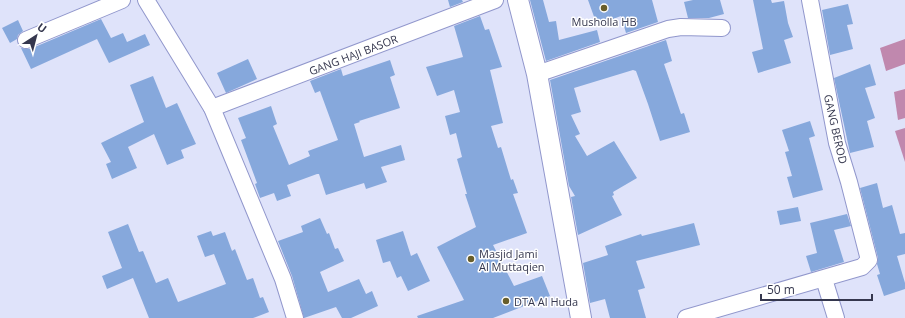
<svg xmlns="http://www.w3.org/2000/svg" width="905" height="318" font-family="'Open Sans',sans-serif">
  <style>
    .water { fill: #c088ae }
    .building { fill: #86a8dc }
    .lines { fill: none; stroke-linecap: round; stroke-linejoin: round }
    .minor-casing { stroke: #9197cc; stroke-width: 18 }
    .tertiary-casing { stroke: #9197cc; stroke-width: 22 }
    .minor { stroke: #fff; stroke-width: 16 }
    .tertiary { stroke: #fff; stroke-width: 20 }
    .poi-dot { fill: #685e2b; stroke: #fff; stroke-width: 1.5 }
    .labels { text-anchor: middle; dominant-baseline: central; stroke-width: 3; stroke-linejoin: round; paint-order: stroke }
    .poi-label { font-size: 11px; fill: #35374e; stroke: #fff; text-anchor: start }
    .street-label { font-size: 11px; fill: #35374e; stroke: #fff }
  </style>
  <rect width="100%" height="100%" fill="#dfe3fa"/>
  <!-- water -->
  <g class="water">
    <path d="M905,39V64L886,71L880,48Z"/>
    <path d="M905,89V118L898,120L894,92Z"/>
    <path d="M905,128V162L895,131Z"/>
  </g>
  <!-- building -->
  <g class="building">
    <path d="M448,0H462L463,2L450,7Z"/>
    <path d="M530,0H543L549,22L556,21L559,40L597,30L600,42L546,61Z"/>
    <path d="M588,0H652L658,22L626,33L621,16L597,25Z"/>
    <path d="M693,0H720L724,14L709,18H688L684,2Z"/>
    <path d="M753,0H771L772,3L784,1L788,23L793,37L784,40L791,63L758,73L752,52L763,49Z"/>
    <path d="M848,4L853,24L847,25L853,49L830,55L822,10Z"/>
    <path d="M480,16L485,30L489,29L502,67L490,70L503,123L491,126L498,148L501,147L511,180L513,179L518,193L513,194L527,233L493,245L514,286L542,276L550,296L493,318H418L417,316L464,300L437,247L476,227L465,194H467L457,159L462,157L456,133L450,135L445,116L460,112L454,90L437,96L426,67L463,57L454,26Z"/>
    <path d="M101,19L111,38L123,33L127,42L145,34L150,45L109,63L97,39L31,69L21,48L30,49Z"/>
    <path d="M18,20L23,31L18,35L17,39L10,43L2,28Z"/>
    <path d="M666,40L672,61L664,64L681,114L684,113L690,132L660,141L648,104L636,71L633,70L574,88L581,112L571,115L580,134L575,136L587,156L614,141L637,178L613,192L614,195L612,196L622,215L578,235L571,197L575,196L569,186L550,80Z"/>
    <path d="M248,59L257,79L226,93L217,73Z"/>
    <path d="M390,60L395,75L390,77L400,108L359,121L360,122L354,124L364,157L401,145L405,160L381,167L387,182L366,189L364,183L326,195L319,174H317L287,185L291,196L277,201L274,193L260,198L255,184L257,183L241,140L246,138L238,118L271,106L277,124L273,126L289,165L310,156L308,151L338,140L320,91L315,93L310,81L341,69L343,76Z"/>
    <path d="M870,64L876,85L865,88L875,118L867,121L874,147L850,153L834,78Z"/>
    <path d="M153,76L166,108L177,103L196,144L181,150L184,158L167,165L154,134L128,147L137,168L112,179L106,164L111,162L101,143L144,122L130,85Z"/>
    <path d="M810,121L815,136L809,138L823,190L793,198L787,177L792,176L785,152L789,151L782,130Z"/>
    <path d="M877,183L883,208L892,205L900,234L905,233V254L897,256L905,283V289L884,296L877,275L880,274L877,264L878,258L860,188Z"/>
    <path d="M798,207L801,221L780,225L777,211Z"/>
    <path d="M847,214L851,226L834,230L844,262L811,272L806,256L817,253L810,223Z"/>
    <path d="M320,218L327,234L329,233L335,249L338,248L344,261L320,272L328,292L359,279L366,294L372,291L378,306L351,318H342L336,307L304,318L292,276L278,241L303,232L301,226Z"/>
    <path d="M694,223L700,245L636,261L645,288L638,290L646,318H610L605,299L590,303L583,263L608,255L605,246L641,234L642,236Z"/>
    <path d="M128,224L139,252L143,251L156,283L168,278L178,302L226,284L214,254L205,257L197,236L211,231L213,236L225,232L232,251L235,249L247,280L253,278L260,298L263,297L269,312L253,318H149L133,278L107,289L102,276L122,268L108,232Z"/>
    <path d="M403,231L411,256L417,253L430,281L408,291L401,276L397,278L390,261L383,263L376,240Z"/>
  </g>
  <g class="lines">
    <!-- minor casing -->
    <g class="minor-casing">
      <g id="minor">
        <path d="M146,0L212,108L283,279L295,318"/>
        <path d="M26,40L122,0"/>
        <path d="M537,74L668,29L681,27L722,28"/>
        <path id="s1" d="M212,108L495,0"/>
        <path d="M824,279L836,318"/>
        <path d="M686,318L862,267L869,260L849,182L837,143L810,0"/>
      </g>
    </g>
    <!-- tertiary casing -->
    <g class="tertiary-casing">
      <path id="tertiary" d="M518,0L537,74L581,318"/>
    </g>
    <!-- minor -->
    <use href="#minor" class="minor"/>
    <!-- tertiary -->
    <use href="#tertiary" class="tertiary"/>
  </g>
  <!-- markers -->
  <g class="poi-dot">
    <circle cx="604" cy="8" r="4"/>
    <circle cx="471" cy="259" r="4"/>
    <circle cx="506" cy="301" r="4"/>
  </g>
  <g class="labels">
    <!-- poi labels -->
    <g class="poi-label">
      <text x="604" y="21" text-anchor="middle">Musholla HB</text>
      <text x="479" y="253">Masjid Jami<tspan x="479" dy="13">Al Muttaqien</tspan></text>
      <text x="514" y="301">DTA Al Huda</text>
    </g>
    <!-- street labels -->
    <g class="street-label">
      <text stroke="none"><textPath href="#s1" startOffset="151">GANG HAJI BASOR</textPath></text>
      <text transform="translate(836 129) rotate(77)">GANG BEROD</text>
    </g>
  </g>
  <!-- north arrow -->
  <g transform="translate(36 36) rotate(36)" stroke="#ffffff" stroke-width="3" paint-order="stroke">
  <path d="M0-3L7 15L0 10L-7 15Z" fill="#35374e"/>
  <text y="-6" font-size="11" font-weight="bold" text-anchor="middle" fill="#35374e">U</text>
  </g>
  <!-- scale -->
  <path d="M761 294v6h111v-6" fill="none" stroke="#35374e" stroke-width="2"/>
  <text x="767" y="294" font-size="12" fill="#35374e" stroke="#ffffff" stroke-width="3" paint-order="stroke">50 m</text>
</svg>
